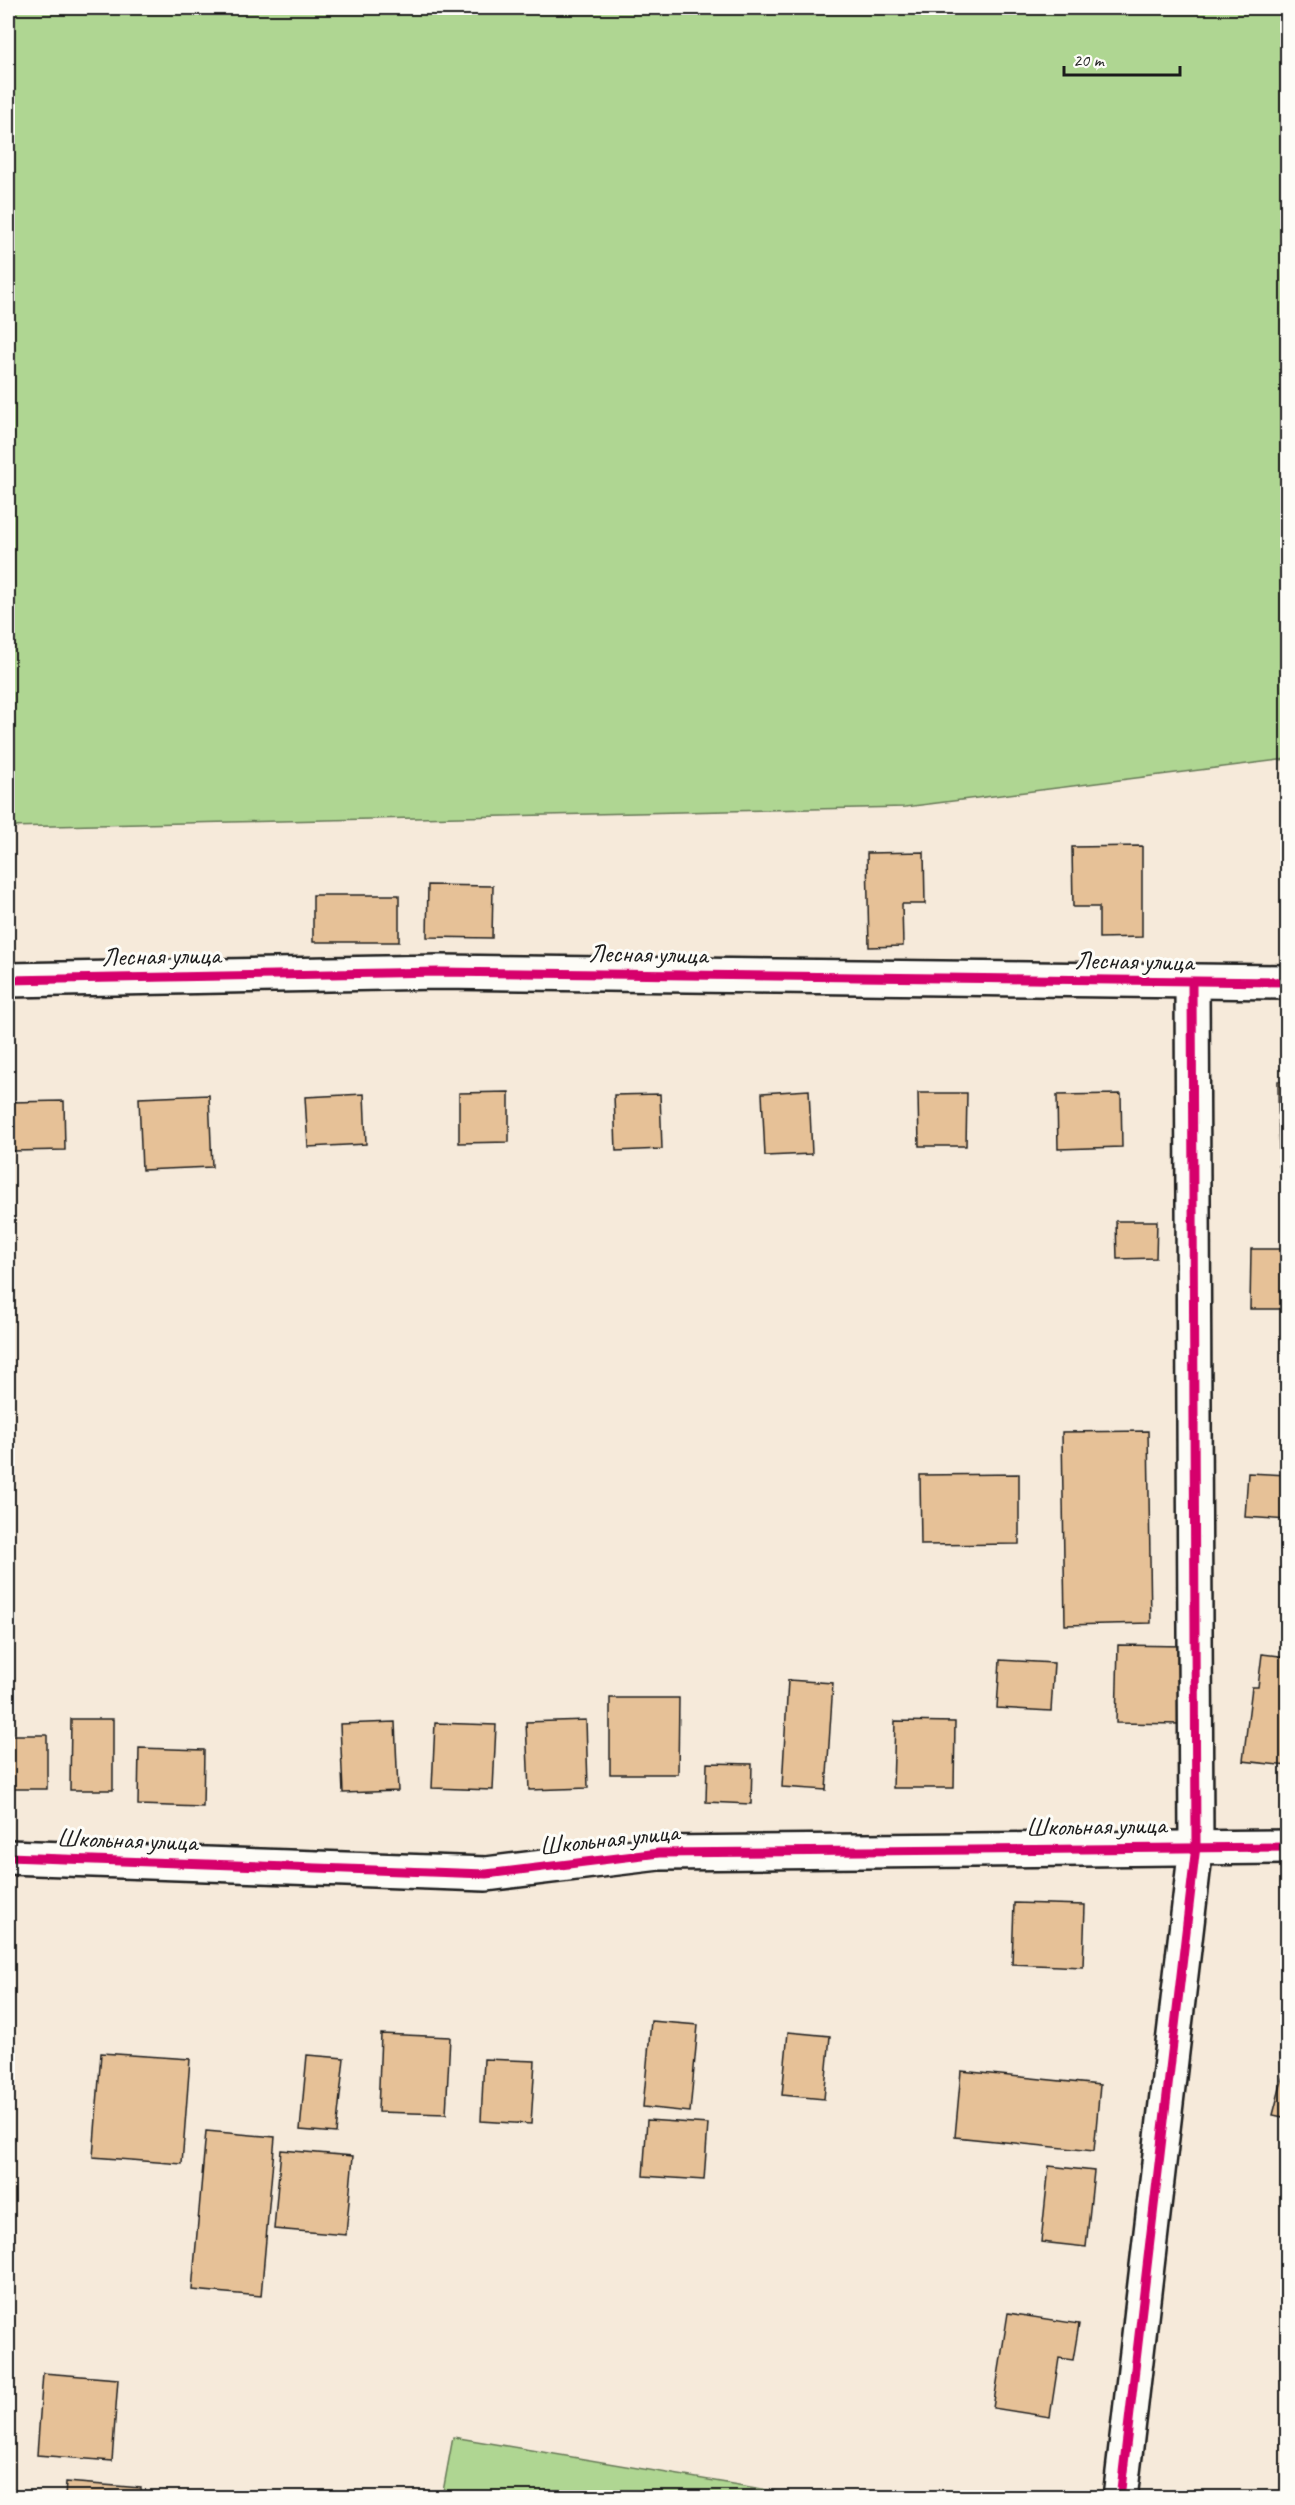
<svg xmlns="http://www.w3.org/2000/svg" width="1295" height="2505" font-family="Caveat,sans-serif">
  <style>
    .green { fill: #afd692; stroke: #667957; stroke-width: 1.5 }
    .building { fill: #e6c197; stroke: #1c1c1c; stroke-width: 1.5 }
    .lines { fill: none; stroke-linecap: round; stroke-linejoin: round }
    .minor-casing { stroke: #1c1c1c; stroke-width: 38 }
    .minor { stroke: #fdfcf7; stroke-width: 33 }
    .cycleway-casing { stroke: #fdfcf7; stroke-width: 13 }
    .cycleway { stroke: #d6006c; stroke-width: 9 }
    .labels { text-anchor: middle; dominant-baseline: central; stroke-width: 6; stroke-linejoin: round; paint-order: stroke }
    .street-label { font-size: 26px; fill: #1c1c1c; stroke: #fdfcf7 }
  </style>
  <rect width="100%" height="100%" fill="#f6eada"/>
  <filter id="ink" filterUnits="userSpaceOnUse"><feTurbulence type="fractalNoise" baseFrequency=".0167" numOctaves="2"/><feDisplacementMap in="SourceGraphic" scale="12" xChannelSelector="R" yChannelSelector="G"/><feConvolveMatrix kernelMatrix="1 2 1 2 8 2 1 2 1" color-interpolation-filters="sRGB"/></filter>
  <g filter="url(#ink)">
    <!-- green -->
    <g class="green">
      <path d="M8,8H1287V759L905,807L8,827Z"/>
      <path d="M453,2437L809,2497H442Z"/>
    </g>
    <!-- building -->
    <g class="building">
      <path d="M1142,846V937L1099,938V907H1073L1072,847Z"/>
      <path d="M924,852L925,904H902L903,946L869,947L867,853Z"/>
      <path d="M428,885L493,886L492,938L427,937Z"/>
      <rect x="313" y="895" width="86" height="47"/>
      <path d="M1278,1081H1288V1166H1279Z"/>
      <path d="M809,1090L812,1154L765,1156L762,1093Z"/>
      <path d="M509,1092V1142L459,1143V1093Z"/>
      <path d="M918,1093H967L966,1146H919Z"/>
      <path d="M364,1094L366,1144L308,1147L305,1097Z"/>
      <path d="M660,1094L662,1149L616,1151L614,1095Z"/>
      <path d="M1121,1094L1122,1147L1058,1149L1057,1095Z"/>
      <path d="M209,1095L212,1167L142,1170L139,1098Z"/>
      <path d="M64,1101L65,1150L11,1151L10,1102Z"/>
      <path d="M1116,1221H1157L1156,1258L1117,1259Z"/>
      <path d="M1251,1249H1288V1309H1250Z"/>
      <path d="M1148,1431L1151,1623L1065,1625L1062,1432Z"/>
      <path d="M1248,1473L1288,1475V1520L1245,1517Z"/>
      <path d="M1019,1474V1544L921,1545L920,1475Z"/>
      <path d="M1118,1645L1184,1646L1182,1724L1116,1723Z"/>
      <path d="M1262,1654L1288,1657V1766L1243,1761L1252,1687H1258Z"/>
      <path d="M1000,1660L1054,1663L1051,1711L997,1708Z"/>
      <path d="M788,1680L833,1683L826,1790L782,1787Z"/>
      <path d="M610,1698H679L678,1774H610Z"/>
      <path d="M71,1719H113V1790H70Z"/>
      <path d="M586,1720L588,1788L529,1790L526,1722Z"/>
      <path d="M895,1721L955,1722L954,1788H893Z"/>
      <path d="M395,1722L398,1791L343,1793L340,1724Z"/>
      <path d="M435,1723L496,1725L493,1790L432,1788Z"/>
      <rect x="8" y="1735" width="39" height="54"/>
      <path d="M139,1748L204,1750L203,1807L138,1805Z"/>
      <path d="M707,1763L752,1764L751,1804L706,1802Z"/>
      <path d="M1014,1903L1085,1905L1083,1967L1012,1964Z"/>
      <path d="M651,2021L698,2025L690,2112L643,2107Z"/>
      <path d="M788,2032L830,2036L824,2099L782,2095Z"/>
      <path d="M381,2034L450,2037L446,2114L378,2112Z"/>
      <path d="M101,2053L190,2059L182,2164L93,2157Z"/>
      <path d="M307,2055L344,2058L336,2133L300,2130Z"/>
      <path d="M1288,2057V2118L1273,2115Z"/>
      <path d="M484,2059L535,2061L531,2124L481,2121Z"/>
      <path d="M961,2071L1100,2085L1094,2151L955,2137Z"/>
      <path d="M647,2120L708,2124L704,2180L643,2176Z"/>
      <path d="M206,2131L275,2137L261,2296L192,2290Z"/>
      <path d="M281,2150L353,2156L346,2235L274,2229Z"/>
      <path d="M1049,2166L1094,2171L1086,2247L1041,2242Z"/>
      <path d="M1008,2313L1079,2324L1073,2360L1059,2358L1050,2417L993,2408Z"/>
      <path d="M43,2373L118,2379L112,2461L37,2455Z"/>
      <path d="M66,2482L141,2488L140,2498H65Z"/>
    </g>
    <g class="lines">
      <!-- minor casing -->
      <g class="minor-casing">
        <g id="minor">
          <path d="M8,980L440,972L1288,982"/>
          <path d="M8,1857L486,1874L659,1853L1288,1847"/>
          <path d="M1120,2498L1196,1846L1192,983"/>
        </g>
      </g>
      <!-- minor -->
      <use href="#minor" class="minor"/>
      <!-- cycleway casing -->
      <g class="cycleway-casing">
        <g id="cycleway">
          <path d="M8,980L440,972L1288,982"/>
          <path d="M8,1857L486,1874L659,1853L1288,1847"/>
          <path d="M1120,2498L1196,1846L1192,983"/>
        </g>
      </g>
      <!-- cycleway -->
      <use href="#cycleway" class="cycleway"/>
    </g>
  </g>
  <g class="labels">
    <!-- street labels -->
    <g class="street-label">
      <text transform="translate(648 954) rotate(1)">Лесная улица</text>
      <text transform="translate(161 956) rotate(-1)">Лесная улица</text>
      <text transform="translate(1134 961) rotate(1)">Лесная улица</text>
      <text transform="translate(1096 1826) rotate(-1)">Школьная улица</text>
      <text transform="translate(609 1839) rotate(-6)">Школьная улица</text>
      <text transform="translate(127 1840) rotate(2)">Школьная улица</text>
    </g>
  </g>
  <!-- margin -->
  <rect width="1295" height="2505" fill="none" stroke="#fdfcf7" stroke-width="30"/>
  <rect x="15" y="15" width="1265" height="2475" fill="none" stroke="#1c1c1c" stroke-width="2" filter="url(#ink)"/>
  <!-- scale -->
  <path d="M1064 66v9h116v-9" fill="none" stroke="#1c1c1c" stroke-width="3"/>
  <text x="1073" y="66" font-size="18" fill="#1c1c1c" stroke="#fdfcf7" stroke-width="4.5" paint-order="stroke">20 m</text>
</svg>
